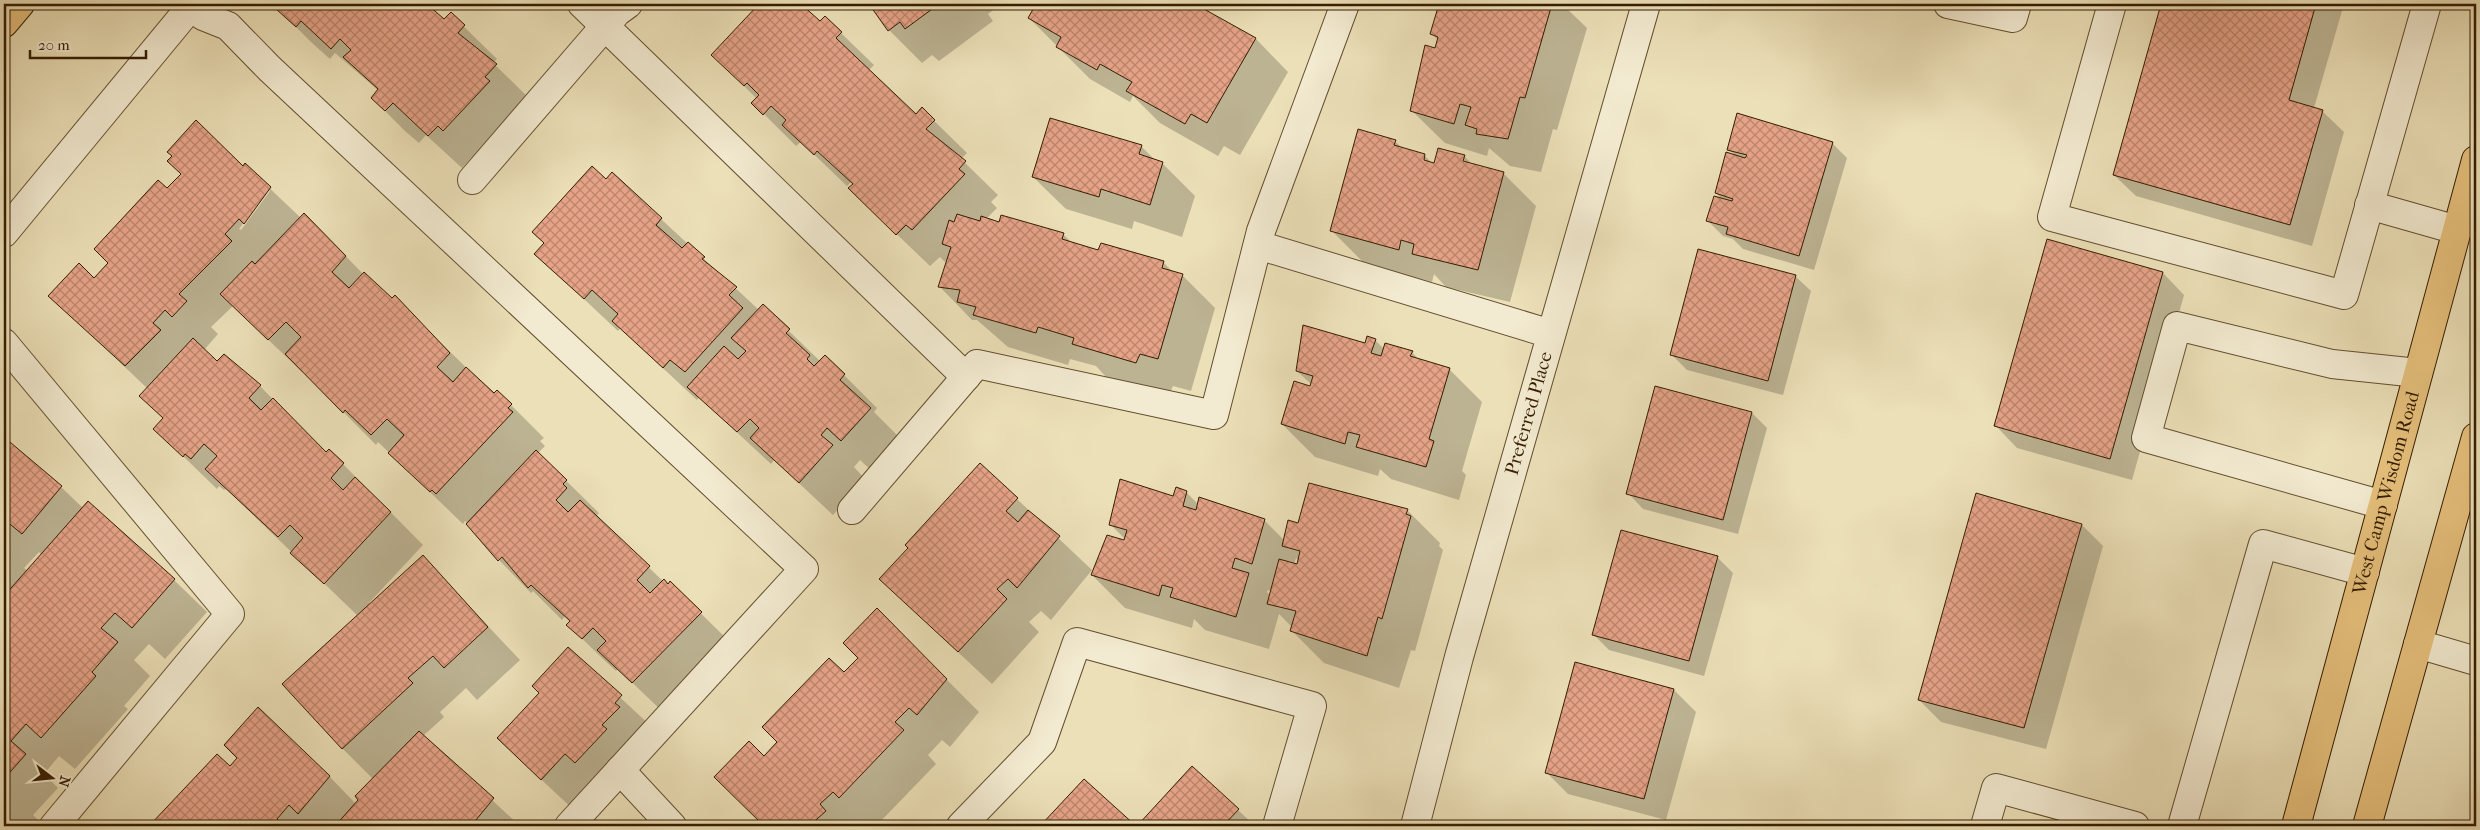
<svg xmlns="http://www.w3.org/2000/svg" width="2480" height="830" font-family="'IM FELL French Canon',serif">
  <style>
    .shadow { fill: #0003; fill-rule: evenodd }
    .building { fill: url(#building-cross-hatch); stroke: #351d00 }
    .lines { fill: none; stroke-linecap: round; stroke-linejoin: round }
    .minor-casing { stroke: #634e2e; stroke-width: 30 }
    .major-casing { stroke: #351d00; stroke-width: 30 }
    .minor { stroke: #f3ebd1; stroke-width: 28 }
    .major { stroke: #e6c07c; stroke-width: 28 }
    .labels { text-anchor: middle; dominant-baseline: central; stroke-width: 4; stroke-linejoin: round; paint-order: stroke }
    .street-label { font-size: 19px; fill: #351d00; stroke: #f3ebd1 }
  </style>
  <defs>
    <pattern id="building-cross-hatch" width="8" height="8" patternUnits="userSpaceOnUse" patternTransform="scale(1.25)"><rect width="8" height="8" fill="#e6a388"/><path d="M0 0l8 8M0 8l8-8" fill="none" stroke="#bb846d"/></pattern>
  </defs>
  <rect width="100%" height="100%" fill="#ece0b8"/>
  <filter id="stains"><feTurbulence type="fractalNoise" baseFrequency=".004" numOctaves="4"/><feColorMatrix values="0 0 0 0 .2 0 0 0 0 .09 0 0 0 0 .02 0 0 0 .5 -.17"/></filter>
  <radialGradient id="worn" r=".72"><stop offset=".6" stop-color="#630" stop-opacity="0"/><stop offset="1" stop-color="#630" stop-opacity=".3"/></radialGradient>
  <!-- shadow -->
  <g class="shadow">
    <path d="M283,4H426L444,21L451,14L497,59L493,63L529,98L477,162L471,158L462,168L426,135L419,143L405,131L372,98L379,91L335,53L330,59L311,42L278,9Z"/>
    <path d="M761,4H799L820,23L841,33L874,65L869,70L916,115L922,109L967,153L961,159L998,195L991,202L997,208L986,219L1063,234L1072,243L1099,251L1101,244L1164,263L1173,272L1182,275L1215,308L1191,391L1173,386L1169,395L1106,377L1096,366L1070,359L1068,365L1008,347L977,320H972L940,287L948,259L945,262L940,257L930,266L883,221L851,182L847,186L801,142L796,146L753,103L757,99L713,55Z"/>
    <path d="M870,4H1001L988,14L993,21L939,61L932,55L922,63L889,30Z"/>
    <path d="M1037,4H1192L1256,39L1288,72L1240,155L1224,146L1218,156L1160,123L1133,96L1130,102L1090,79L1029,18Z"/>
    <path d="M1440,4H1562L1587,28L1557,130L1553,129L1541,172L1510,166L1489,148L1487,156L1445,143L1412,111L1438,40L1432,34Z"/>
    <path d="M2162,4H2344L2314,108L2322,111L2344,132L2312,246L2136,196L2114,175Z"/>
    <path d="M1395,141L1403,149L1424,155L1433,164L1464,156L1473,165L1503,173L1536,206L1510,302L1446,287L1434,274L1432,282L1365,264L1332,231Z"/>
    <path d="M1832,143L1847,158L1814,270L1743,249L1733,239L1723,236L1707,220L1723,200L1716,193L1736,156L1728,149Z"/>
    <path d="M1141,146L1156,161L1162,163L1195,196L1182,237L1134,221L1132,229L1066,209L1033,177Z"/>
    <path d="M245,165L301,218L337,247L364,275L427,329L494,395L497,392L511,405L544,438L540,441L545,446L538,453L599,513L596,517L663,581L668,585L670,583L734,646L666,715L618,669L616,671L601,657L568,625L571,622L565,616L562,620L533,591L531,593L499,560L468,524L465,521L463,524L378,442L376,445L303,371L302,372L233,306L211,327L218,334L204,350L217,363L260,386L326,454L329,451L343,464L423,545L369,603L371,605L423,557L520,660L477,700L466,688L440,712L444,717L423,736L520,826H151L217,756L230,767L329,776L356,804L373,779L342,748L358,616L226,489L224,490L219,486L217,489L155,429L164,419L141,396L148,389L50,296L94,279L167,190L243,167ZM268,189L270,191L241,230L239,229Z"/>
    <path d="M606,181L661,219L759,310L763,306L821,362L844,375L877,408L874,412L903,441L874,473L860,460L854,467L865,479L833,515L774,460L771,464L699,397L697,400L620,328L618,331L536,254Z"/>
    <path d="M2163,273L2184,295L2132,480L2017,448L1996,426Z"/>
    <path d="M1795,276L1811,291L1783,395L1687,370L1672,355Z"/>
    <path d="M1375,340L1385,350L1412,352L1420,361L1449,369L1482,402L1462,471L1466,475L1459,500L1391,479L1380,469L1378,476L1315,457L1282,424L1312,385L1297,371Z"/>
    <path d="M1656,387L1752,413L1767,428L1738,534L1643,509L1628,493Z"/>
    <path d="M4,439L61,487L83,508L174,580L207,612L165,659L149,644L134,660L150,676L124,706L128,709L75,769L59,756L44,774L58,788L33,815L38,820L32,826L4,825ZM39,552L42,555L28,571L24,568Z"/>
    <path d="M1186,492L1198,504L1264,520L1284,540L1299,524L1407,510L1440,543L1439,546L1443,550L1415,651L1411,650L1399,688L1324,663L1292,631V627L1279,614L1269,649L1205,630L1194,619L1192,628L1125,608L1092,575L1129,543L1111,525ZM1296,558L1299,561L1297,566L1294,565ZM1268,590L1272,592L1271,596L1267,592Z"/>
    <path d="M1017,499L1092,570L1051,620L1041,611L1029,622L1039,632L992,684L880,579L910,548Z"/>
    <path d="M2082,525L2103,546L2046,749L1941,722L1919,700Z"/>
    <path d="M1717,557L1733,573L1704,676L1609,650L1593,634Z"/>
    <path d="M877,610L979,712L950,747L942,740L928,755L936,764L876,826H869L866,824L863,826H765L716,777L765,757L859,658Z"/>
    <path d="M568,649L654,729L575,811L532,771L541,693Z"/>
    <path d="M1674,690L1696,712L1666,820L1568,794L1546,772Z"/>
    <path d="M1192,768L1238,810L1255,826H1139Z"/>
    <path d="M1084,780L1134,826H1042Z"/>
  </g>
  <!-- building -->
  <g class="building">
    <path d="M281,4H427L444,19L451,12L465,25L458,33L497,64L485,77L490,81L443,131L438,126L428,136L393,103L385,111L371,98L378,89L343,57L351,50L340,39L331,49L301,21L296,27L276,9Z"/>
    <path d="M759,4H801L820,21L825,16L842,32L836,38L916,114L922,107L935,120L926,129L966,161L959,169L965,174L912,230L906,225L896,235L848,188L853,184L817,151L814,155L782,125L786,120L771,106L763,115L751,103L759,95L747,83L744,86L711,55Z"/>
    <path d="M869,4H939L905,29L900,22L888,31Z"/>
    <path d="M1036,4H1195L1256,38L1207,123L1191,114L1185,124L1126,91L1132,82L1100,64L1097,70L1056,47L1061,37L1028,18Z"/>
    <path d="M1439,4H1552L1525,98L1520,97L1508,139L1476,134L1477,129L1465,125L1471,107L1460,104L1454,124L1410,111L1425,45L1435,48L1438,37L1430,34Z"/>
    <path d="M2161,4H2316L2289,100L2323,110L2290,225L2113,175Z"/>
    <path d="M1737,113L1833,142L1799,256L1726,234L1728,227L1706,221L1714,196L1732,201L1733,199L1715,193L1726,152L1745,158L1747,155L1727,150Z"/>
    <path d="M1050,118L1142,145L1139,154L1163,162L1150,205L1101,189L1099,197L1032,177Z"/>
    <path d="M196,120L243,166L245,163L271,187L244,224L239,219L225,234L232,241L179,294L187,301L172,317L165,310L153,323L161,330L125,366L48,296L79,263L94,278L108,263L94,249L158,180L167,188L181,174L167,161L172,156L167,152Z"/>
    <path d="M1358,129L1396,140L1394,145L1425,154L1424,160L1434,163L1438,148L1465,155L1463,161L1504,172L1478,270L1412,254L1414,244L1401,240L1399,250L1330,231Z"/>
    <path d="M592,166L606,179L612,172L662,218L656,225L682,248L688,242L705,257L702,259L737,287L729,295L743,308L685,372L670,360L663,368L612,321L618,314L592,290L584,299L534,254L544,243L532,232Z"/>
    <path d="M304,213L346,256L332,272L349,288L364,272L392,298L395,295L450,353L437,367L453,382L466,367L494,393L497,390L512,404L508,408L513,412L436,494L432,490L430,492L388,453L404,435L387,419L371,435L345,410L343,413L285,354L301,337L286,322L268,340L220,294L252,261L255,264Z"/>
    <path d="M957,214L980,221L981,216L999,222L1001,215L1064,233L1062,239L1098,250L1101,243L1164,261L1162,268L1183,274L1158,359L1140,354L1136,363L1072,344L1074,338L1038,327L1036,333L973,315L976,307L957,302L960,290L938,287L951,247L942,244L949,220L954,222Z"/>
    <path d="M2047,239L2163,272L2110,459L1994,426Z"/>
    <path d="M1698,249L1796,275L1768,381L1670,355Z"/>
    <path d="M763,304L790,329L786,333L810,355L807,359L814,366L825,355L845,374L840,380L871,408L841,441L827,428L821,435L833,445L799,483L750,438L759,428L750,419L737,432L687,387L724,346L738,359L746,351L731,338Z"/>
    <path d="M1303,325L1365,343L1367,336L1376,339L1371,353L1381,356L1385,343L1413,351L1410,356L1450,368L1429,439L1434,441L1426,467L1356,447L1360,435L1348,432L1345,444L1281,424L1294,381L1310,386L1313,376L1296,371Z"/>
    <path d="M193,338L217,361L224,354L261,385L249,398L261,410L273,398L326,452L329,449L344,463L331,478L343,490L355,477L391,512L324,584L290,553L303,538L290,525L278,537L205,469L217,456L204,444L191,459L185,454L183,457L153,429L163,418L139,396Z"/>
    <path d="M1655,386L1752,412L1723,520L1626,494Z"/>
    <path d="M4,437L62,486L22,534L5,520L4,521Z"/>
    <path d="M536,450L567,480L563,484L567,488L556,500L568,512L580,500L650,566L637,580L650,593L664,579L668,584L670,581L702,612L632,683L597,650L606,641L593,628L582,639L566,625L570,621L531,585L528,588L502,557L498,561L466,524Z"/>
    <path d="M980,463L1018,498L1006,511L1018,522L1028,510L1060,536L1017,588L1008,579L997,589L1007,599L958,652L879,579L908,548L905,545Z"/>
    <path d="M1120,479L1173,496L1176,487L1187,491L1183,506L1196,510L1199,497L1265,519L1252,564L1235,558L1232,568L1249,573L1236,617L1170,597L1173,588L1162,585L1159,596L1091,575L1107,535L1124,540L1127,530L1109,525Z"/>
    <path d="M1309,483L1408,509L1406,514L1411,516L1382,619L1378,617L1367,656L1290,631L1296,611L1267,604L1279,559L1297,564L1300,551L1282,546L1288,520L1298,523Z"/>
    <path d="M1976,493L2082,524L2024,728L1918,700Z"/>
    <path d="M88,501L175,579L132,628L115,613L101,628L118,642L92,672L96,676L41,738L26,724L11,741L26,754L4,779V596Z"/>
    <path d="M1621,530L1718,556L1689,661L1592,635Z"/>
    <path d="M4,547L10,552L4,560Z"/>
    <path d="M423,555L488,627L444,668L433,656L408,678L413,683L342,749L282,684Z"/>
    <path d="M877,608L947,679L917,715L909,708L895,722L904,730L839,798L833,792L820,804L826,811L809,826H764L714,777L749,741L764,756L777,742L762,727L829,658L844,672L858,658L843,643Z"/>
    <path d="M568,647L622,695L615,703L620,707L602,725L607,729L575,763L565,754L541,780L497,738L539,693L532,686Z"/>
    <path d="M1575,662L1674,689L1644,799L1545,773Z"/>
    <path d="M258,707L330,776L298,814L289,805L277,819L285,826H149L217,754L230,766L237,758L224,745Z"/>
    <path d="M419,731L494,798L471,826H447L444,824L442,826H335L358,800L355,796Z"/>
    <path d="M1192,766L1239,809L1223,826H1137Z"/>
    <path d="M1084,779L1136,826H1040Z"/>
  </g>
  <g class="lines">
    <!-- minor casing -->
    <g class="minor-casing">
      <g id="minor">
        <path d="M194,4L203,16L228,26L270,69L804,569L569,826"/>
        <path d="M582,4L966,377"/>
        <path d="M1948,4L2013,18L2017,4"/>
        <path d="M2112,4L2052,217L2344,295L2427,4"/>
        <path d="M472,180L617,12L628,4"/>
        <path d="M2369,205L2457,230"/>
        <path d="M4,233L193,4"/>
        <path d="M1258,245L1551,334"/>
        <path d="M4,343L230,614L54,826"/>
        <path d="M2383,505L2146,438L2177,326L2332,364L2418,373"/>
        <path d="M852,510L977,364L1214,415L1261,231L1345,4"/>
        <path d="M2418,644L2476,661"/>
        <path d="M620,770L672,826"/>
        <path d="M961,826L1042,742L1077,642L1312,706L1277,826"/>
        <path id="s1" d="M1415,826L1459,657L1646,4"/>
        <path d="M1985,826L1996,788L2135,826"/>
        <path d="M2182,826L2263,544L2365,572"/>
      </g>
    </g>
    <!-- major casing -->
    <g class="major-casing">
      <g id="major">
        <path d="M4,23L20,4"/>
        <path id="s2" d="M2296,826L2476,160"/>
        <path d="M2367,826L2476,437"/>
      </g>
    </g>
    <!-- minor -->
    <use href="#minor" class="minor"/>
    <!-- major -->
    <use href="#major" class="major"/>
  </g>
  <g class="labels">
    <!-- street labels -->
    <g class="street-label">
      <text stroke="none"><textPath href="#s1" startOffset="428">Preferred Place</textPath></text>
      <text stroke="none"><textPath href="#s2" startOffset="345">West Camp Wisdom Road</textPath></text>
    </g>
  </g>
  <!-- margin -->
  <rect width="2480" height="830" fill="none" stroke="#ece0b8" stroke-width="20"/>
  <rect x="5" y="5" width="2470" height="820" fill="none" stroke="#351d00" stroke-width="2.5"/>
  <rect x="10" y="10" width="2460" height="810" fill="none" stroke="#351d00"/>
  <!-- north arrow -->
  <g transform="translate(52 778) rotate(106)" stroke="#f3ebd1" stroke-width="4" paint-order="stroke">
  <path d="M0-4L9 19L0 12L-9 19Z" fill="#351d00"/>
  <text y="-8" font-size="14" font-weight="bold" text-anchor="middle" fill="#351d00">N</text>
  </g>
  <!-- scale -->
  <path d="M30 50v8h116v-8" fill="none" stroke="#351d00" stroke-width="2.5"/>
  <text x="38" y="50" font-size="15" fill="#351d00" stroke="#f3ebd1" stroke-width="4" paint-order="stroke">20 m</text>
  <rect width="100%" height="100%" filter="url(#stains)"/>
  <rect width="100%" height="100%" fill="url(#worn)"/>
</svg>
